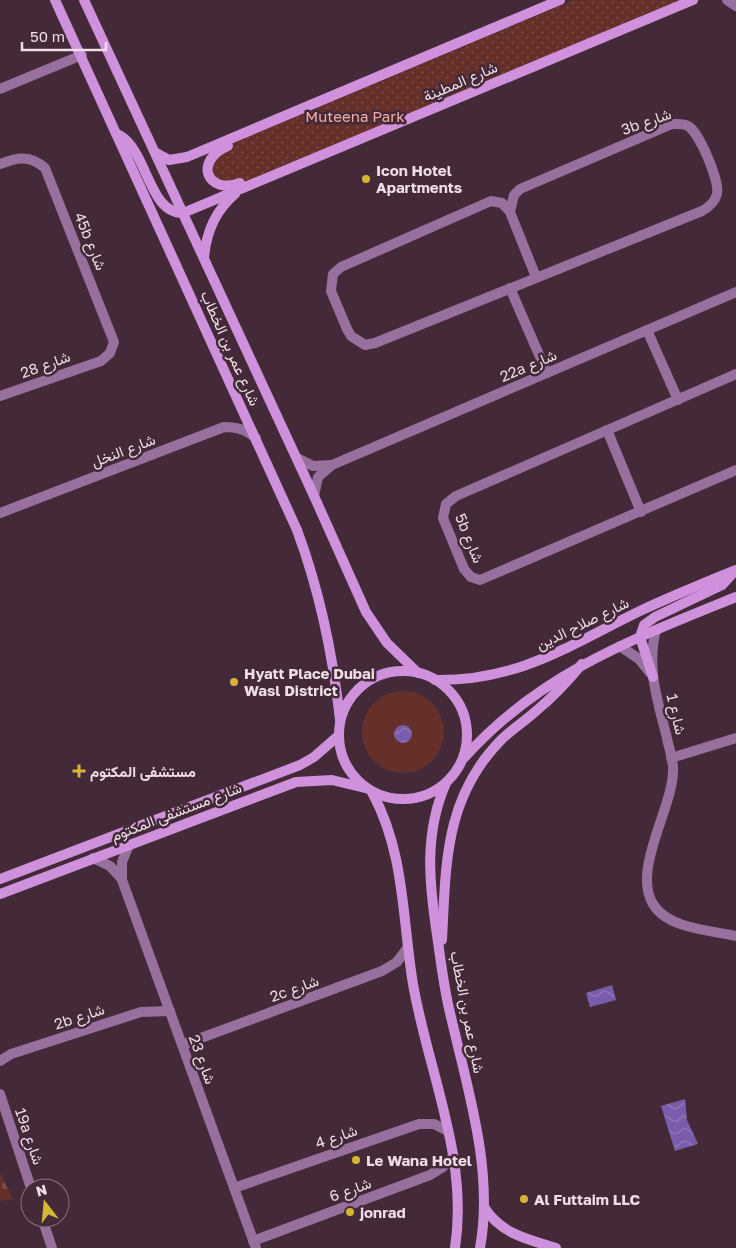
<svg xmlns="http://www.w3.org/2000/svg" width="736" height="1248" font-family="'Golos Text',Vazirmatn,sans-serif">
  <style>
    .grass { fill: #65302a }
    .cemetery { fill: url(#cemetery-stones) }
    .park { fill: url(#park-dots) }
    .water { fill: url(#water-waves) }
    .lines { fill: none; stroke-linecap: round; stroke-linejoin: round }
    .street { stroke: #97709e; stroke-width: 10 }
    .secondary { stroke: #cf91db; stroke-width: 10 }
    .poi-dot { fill: #d6b534; stroke: #442a39; stroke-width: 2 }
    .labels { text-anchor: middle; dominant-baseline: central; stroke-width: 5; stroke-linejoin: round; paint-order: stroke }
    .street-label { font-size: 15px; fill: #eedde7; stroke: #442a39 }
    .park-label { font-size: 15px; fill: #f7aca2; stroke: #442a39 }
    .poi-label { font-size: 15px; font-weight: bold; fill: #eedde7; stroke: #442a39; text-anchor: start }
  </style>
  <defs>
    <pattern id="cemetery-stones" width="16" height="16" patternUnits="userSpaceOnUse" patternTransform="scale(1.25)"><rect width="16" height="16" fill="#65302a"/><path d="M2 7V4a2 2 0 0 1 4 0v3zM10 15v-3a2 2 0 0 1 4 0v3z" fill="#7b4e49"/></pattern>
    <pattern id="park-dots" width="8" height="8" patternUnits="userSpaceOnUse" patternTransform="scale(1.25)"><rect width="8" height="8" fill="#65302a"/><path d="M2 2h.1M6 6h.1" fill="none" stroke="#7b4e49" stroke-width="1.8" stroke-linecap="round"/></pattern>
    <pattern id="water-waves" width="16" height="10" patternUnits="userSpaceOnUse" patternTransform="scale(1.25)"><rect width="16" height="10" fill="#795cab"/><path d="M0 5q4-4 8 0t8 0" fill="none" stroke="#937bba"/></pattern>
  </defs>
  <rect width="100%" height="100%" fill="#442a39"/>
  <!-- grass -->
  <circle class="grass" cx="403" cy="732" r="41"/>
  <!-- cemetery -->
  <path class="cemetery" d="M0,1173L13,1199L0,1201Z"/>
  <!-- park -->
  <path class="park" d="M574,0H689L223,197L205,155Z"/>
  <!-- water -->
  <g class="water">
    <circle cx="403" cy="734" r="9"/>
    <path d="M612,985L616,1000L590,1007L586,993Z"/>
    <path d="M685,1099L687,1120L698,1144L675,1151L661,1106Z"/>
  </g>
  <g class="lines">
    <!-- street -->
    <g class="street">
      <path d="M727,0L736,6"/>
      <path d="M0,89L82,55"/>
      <path d="M0,164C18,157 30,155 45,168L114,342L110,353L101,361L0,396"/>
      <path d="M510,212L514,195L520,189L672,124C678,124 683,123 688,126C699,132 720,181 717,194C715,202 709,207 702,211L375,343L365,345L351,336L347,329L331,291L333,274L341,267L491,201L502,203L510,212L536,277"/>
      <path d="M510,288L547,373"/>
      <path d="M647,330L678,400"/>
      <path d="M736,374L456,496L446,504L443,518L464,569L471,577L480,580L736,470"/>
      <path d="M607,430L641,512"/>
      <path d="M297,458L313,466L331,465"/>
      <path d="M314,496L318,477L332,465L736,292"/>
      <path d="M0,513L224,427C238,427 246,430 256,438"/>
      <path d="M656,630C646,668 658,702 667,738C669,749 674,761 673,772C672,809 632,870 653,904C668,929 710,930 736,936"/>
      <path d="M620,646L639,659L650,673"/>
      <path d="M671,758L736,738"/>
      <path d="M129,845L122,862V880L256,1248"/>
      <path d="M93,858L110,866L122,879"/>
      <path d="M182,1045L382,971L397,962L408,947"/>
      <path d="M0,1061L11,1054L141,1012L170,1011"/>
      <path d="M0,1094L31,1188"/>
      <path d="M234,1188L419,1124H434L448,1131"/>
      <path d="M42,1218L52,1248"/>
      <path d="M253,1241L430,1175L443,1167L453,1156"/>
    </g>
    <!-- secondary -->
    <g class="secondary">
      <path d="M55,0L297,530C320,592 333,655 340,720"/>
      <path d="M84,0L314,496L366,612L387,643L418,673"/>
      <path d="M119,135C148,151 148,213 183,213L693,0"/>
      <path d="M228,146C193,161 207,195 240,183"/>
      <path d="M156,153L169,160L187,157L560,0"/>
      <path d="M204,258C206,233 216,210 235,194"/>
      <circle cx="403" cy="735" r="64"/>
      <path d="M653,677L640,637L644,625L655,617L722,585L735,571"/>
      <path d="M435,680C520,681 569,645 642,610C672,596 704,583 736,570"/>
      <path d="M464,758C540,673 633,639 736,597"/>
      <path d="M446,783C424,833 429,882 437,935C441,962 444,990 451,1017C468,1091 494,1171 480,1248"/>
      <path d="M372,792C405,853 402,917 413,984C428,1071 469,1158 455,1248"/>
      <path d="M0,879L300,765L314,757L338,736"/>
      <path d="M0,894L296,782L332,780L365,788"/>
      <path d="M442,940C446,865 444,798 501,740C512,729 525,721 536,711C553,697 568,681 582,664"/>
      <path d="M484,1207C501,1234 527,1239 556,1248"/>
    </g>
  </g>
  <!-- markers -->
  <g class="poi-dot">
    <circle cx="366" cy="179" r="5"/>
    <circle cx="234" cy="682" r="5"/>
    <path d="M76.5 763.5h5v5h5v5h-5v5h-5v-5h-5v-5h5z"/>
    <circle cx="356" cy="1160" r="5"/>
    <circle cx="524" cy="1199" r="5"/>
    <circle cx="350" cy="1212" r="5"/>
  </g>
  <g class="labels">
    <!-- street labels -->
    <g class="street-label">
      <text transform="translate(460 81) rotate(-23)">شارع المطينة</text>
      <text transform="translate(646 121) rotate(-19)">3b شارع</text>
      <text transform="translate(91 241) rotate(68)">45b شارع</text>
      <text transform="translate(231 348) rotate(66)">شارع عمر بن الخطاب</text>
      <text transform="translate(45 364) rotate(-20)">شارع 28</text>
      <text transform="translate(528 365) rotate(-23)">22a شارع</text>
      <text transform="translate(123 450) rotate(-21)">شارع النخل</text>
      <text transform="translate(470 538) rotate(68)">5b شارع</text>
      <text transform="translate(582 623) rotate(-26)">شارع صلاح الدين</text>
      <text transform="translate(677 714) rotate(77)">شارع 1</text>
      <text transform="translate(176 811) rotate(-21)">شارع مستشفى المكتوم</text>
      <text transform="translate(294 988) rotate(-20)">2c شارع</text>
      <text transform="translate(468 1012) rotate(79)">شارع عمر بن الخطاب</text>
      <text transform="translate(79 1016) rotate(-18)">2b شارع</text>
      <text transform="translate(203 1059) rotate(70)">شارع 23</text>
      <text transform="translate(30 1136) rotate(71)">19a شارع</text>
      <text transform="translate(336 1136) rotate(-19)">شارع 4</text>
      <text transform="translate(350 1189) rotate(-20)">شارع 6</text>
    </g>
    <!-- park labels -->
    <g class="park-label">
      <text x="355" y="116">Muteena Park</text>
    </g>
    <!-- poi labels -->
    <g class="poi-label">
      <text x="376" y="170">Icon Hotel<tspan x="376" dy="17">Apartments</tspan></text>
      <text x="244" y="673">Hyatt Place Dubai<tspan x="244" dy="17">Wasl District</tspan></text>
      <text x="90" y="771">مستشفى المكتوم</text>
      <text x="366" y="1160">Le Wana Hotel</text>
      <text x="534" y="1199">Al Futtaim LLC</text>
      <text x="360" y="1212">jonrad</text>
    </g>
  </g>
  <!-- north arrow -->
  <g transform="translate(45 1203) rotate(344)"><circle r="24" fill="#442a39" stroke="#88727f"/>
  <path d="M0-4L9 19L0 12L-9 19Z" fill="#d6b534"/>
  <text y="-8" font-size="14" font-weight="bold" text-anchor="middle" fill="#eedde7">N</text>
  </g>
  <!-- scale -->
  <path d="M22 42v8h84v-8" fill="none" stroke="#eedde7" stroke-width="2.5"/>
  <text x="30" y="42" font-size="15" fill="#eedde7" stroke="#442a39" stroke-width="4" paint-order="stroke">50 m</text>
</svg>
